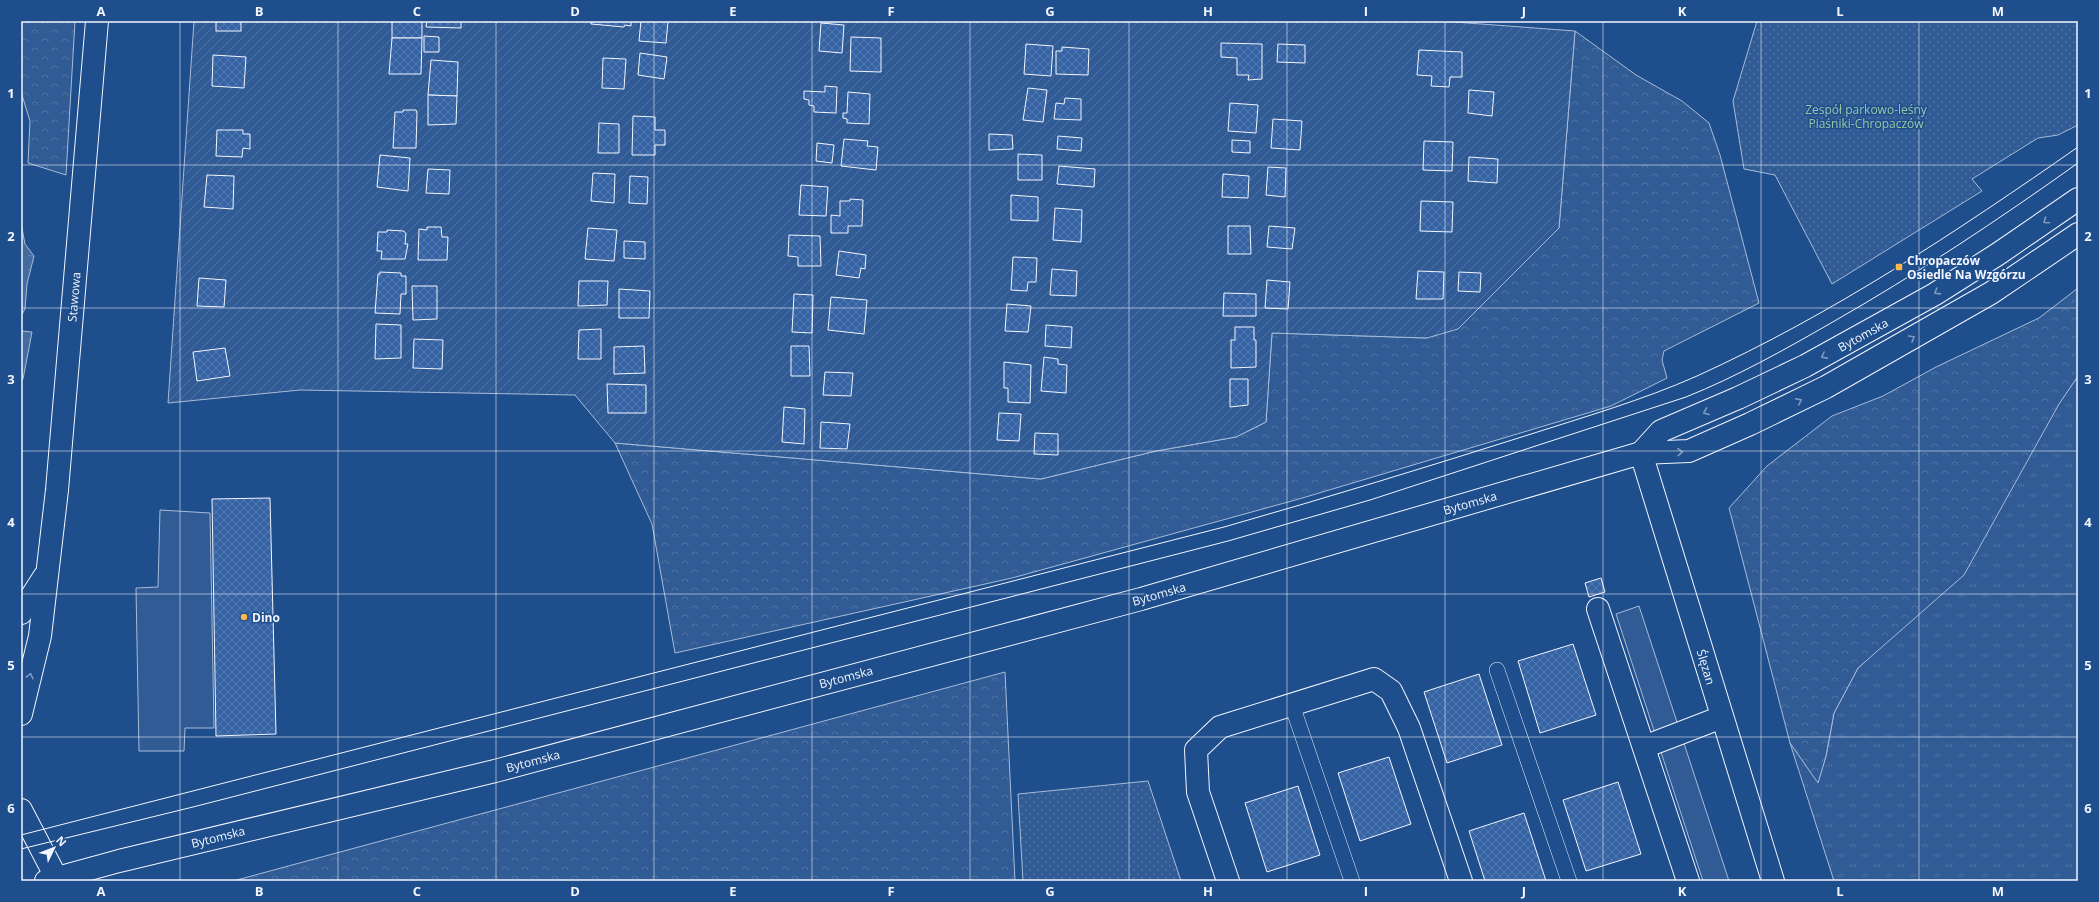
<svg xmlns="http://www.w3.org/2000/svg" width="2099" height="902" font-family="'Open Sans',sans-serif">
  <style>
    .grass { fill: url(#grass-tufts); stroke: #a8bbd7 }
    .forest { fill: url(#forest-crowns); stroke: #a8bbd7 }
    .park { fill: url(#park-dots); stroke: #a8bbd7 }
    .garden { fill: url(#garden-furrows); stroke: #a8bbd7 }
    .pitch { fill: #305b95; stroke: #a8bbd7 }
    .water { fill: url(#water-ripples); stroke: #a8bbd7 }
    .building { fill: url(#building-cross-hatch); stroke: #f2f6ff }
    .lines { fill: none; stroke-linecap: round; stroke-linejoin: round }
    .service-casing { stroke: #f2f6ff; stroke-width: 16 }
    .minor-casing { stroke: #f2f6ff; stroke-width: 24 }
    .secondary-casing { stroke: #f2f6ff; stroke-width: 24 }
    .service { stroke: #1f4e8c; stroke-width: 15 }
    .minor { stroke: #1f4e8c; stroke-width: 22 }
    .secondary { stroke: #1f4e8c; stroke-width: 22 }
    .tram { stroke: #f2f6ff; stroke-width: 1 }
    .oneway { stroke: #7e9ac0 }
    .grid { fill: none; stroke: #f2f6ff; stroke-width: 1; stroke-opacity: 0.55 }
    .poi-dot { fill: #ffb74d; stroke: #1f4e8c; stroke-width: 1.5 }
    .labels { text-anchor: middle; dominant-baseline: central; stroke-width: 3; stroke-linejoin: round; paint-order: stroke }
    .park-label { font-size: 12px; fill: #97c8a6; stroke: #1f4e8c }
    .poi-label { font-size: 12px; font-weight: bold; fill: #f2f6ff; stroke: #1f4e8c; text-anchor: start }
    .street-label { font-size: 12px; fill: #f2f6ff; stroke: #1f4e8c }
    .neatline { fill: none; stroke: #f2f6ff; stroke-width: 1.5 }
    .grid-label { font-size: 13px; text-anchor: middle; font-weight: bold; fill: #f2f6ff }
  </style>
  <defs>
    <pattern id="grass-tufts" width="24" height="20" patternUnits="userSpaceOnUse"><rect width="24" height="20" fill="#305b95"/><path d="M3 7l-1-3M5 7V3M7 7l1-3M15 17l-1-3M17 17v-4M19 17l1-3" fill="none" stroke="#4e73a5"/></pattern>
    <pattern id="forest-crowns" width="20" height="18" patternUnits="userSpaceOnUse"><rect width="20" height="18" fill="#305b95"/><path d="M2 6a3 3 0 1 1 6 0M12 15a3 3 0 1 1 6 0" fill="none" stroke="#4e73a5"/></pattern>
    <pattern id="park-dots" width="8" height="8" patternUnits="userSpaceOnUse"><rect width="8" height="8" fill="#305b95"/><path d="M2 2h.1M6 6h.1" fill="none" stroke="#4e73a5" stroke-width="1.8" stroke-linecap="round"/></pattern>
    <pattern id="garden-furrows" width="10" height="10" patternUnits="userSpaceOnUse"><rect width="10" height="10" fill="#305b95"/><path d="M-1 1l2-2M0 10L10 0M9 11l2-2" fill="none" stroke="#4e73a5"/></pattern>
    <pattern id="water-ripples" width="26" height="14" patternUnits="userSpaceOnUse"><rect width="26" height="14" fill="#446ba0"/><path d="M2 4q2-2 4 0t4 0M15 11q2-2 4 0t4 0" fill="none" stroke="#5f81ae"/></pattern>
    <pattern id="building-cross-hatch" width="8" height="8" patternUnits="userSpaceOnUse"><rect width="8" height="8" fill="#3563a3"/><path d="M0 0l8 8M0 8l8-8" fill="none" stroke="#537ab1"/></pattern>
  </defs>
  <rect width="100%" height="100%" fill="#1f4e8c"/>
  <!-- grass -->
  <path class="grass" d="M2078,376V881H1834L1790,743L1818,782L1826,756L1834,713L1858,668L1908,622Z"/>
  <!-- forest -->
  <g class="forest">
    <path d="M21,21H75L66,175L28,163L30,121L21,92Z"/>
    <path d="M1575,31L1636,75L1682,101L1709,123L1720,155L1759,303L1664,351L1662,360L1667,378L1611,406L1299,499L1012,578L675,653L652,524L615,443L1041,479L1156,451L1236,437L1266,422L1272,333L1427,338L1559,228Z"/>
    <path d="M2078,288V376L2059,404L1964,575L1858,668L1834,713L1826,756L1818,783L1790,743L1729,508L1767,466L1832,416L1883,396L1936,367L2039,318Z"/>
    <path d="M1005,672L1015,881H233Z"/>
  </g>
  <!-- park -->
  <g class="park">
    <path d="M1757,21H2078V125L2058,135L2038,138L1972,179L1982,191L1832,284L1775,175L1744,169L1733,101Z"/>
    <path d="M1148,781L1181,881H1023L1018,794Z"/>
  </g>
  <!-- garden -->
  <path class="garden" d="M194,21H1441L1575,31L1559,228L1458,329L1427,338L1272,333L1266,422L1236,437L1156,451L1041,479L615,443L575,395L300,390L168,403Z"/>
  <!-- pitch -->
  <g class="pitch">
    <path d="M160,510L210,513L214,728H185L184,751H139L136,588L158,587Z"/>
    <path d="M1639,606L1729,881H1703L1616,614Z"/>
  </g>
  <!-- water -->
  <g class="water">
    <path d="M21,223L25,244L34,256L27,284L25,309L21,316Z"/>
    <path d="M21,328L22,331L32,332L23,379L21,381Z"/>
  </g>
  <!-- building -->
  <g class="building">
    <rect x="216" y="21" width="25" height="10"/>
    <rect x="392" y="21" width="30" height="17"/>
    <path d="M427,21H461V28L426,27Z"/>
    <path d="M591,21H631V26L625,25L624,27L591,24Z"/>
    <path d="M641,21H668L666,43L639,41Z"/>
    <path d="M821,23L844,25L842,53L819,51Z"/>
    <path d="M424,36L439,37V52H424Z"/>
    <path d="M851,37L881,38V72L850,71Z"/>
    <path d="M392,38H422L421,74H389Z"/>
    <path d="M1221,43L1262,44V79L1248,80L1249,75H1237V58L1221,57Z"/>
    <path d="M1026,44L1053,46L1051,76L1024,74Z"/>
    <path d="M1278,44L1305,45V63L1277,62Z"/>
    <path d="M1062,47L1089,49L1088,75L1056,74V51H1062Z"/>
    <path d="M1419,50L1462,52V77H1450L1449,87L1431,86L1432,76L1417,75Z"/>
    <path d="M640,53L667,57L664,79L638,75Z"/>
    <path d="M213,55L246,57L244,88L212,86Z"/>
    <path d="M603,58L626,59L624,89L602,88Z"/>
    <path d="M431,60L458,62L457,96L428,95Z"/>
    <path d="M825,86L837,87L836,113L814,112V106L809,105V100L804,99V91L825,92Z"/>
    <path d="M1028,88L1047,90L1043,122L1023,120Z"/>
    <path d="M1469,90L1494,92L1492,116L1468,113Z"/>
    <path d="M848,92L870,94L869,124L847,123V119L843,118V113H847Z"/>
    <path d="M428,95L457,96L456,124L428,125Z"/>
    <path d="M1065,98L1081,99V120L1054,119L1056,103L1064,104Z"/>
    <path d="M1230,103L1258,105L1256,133L1228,131Z"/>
    <path d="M403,110H416L417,112L416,148H393L395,112H403Z"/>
    <path d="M633,116L655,117V130H665V145H655V155H632Z"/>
    <path d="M1273,119L1302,121L1300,150L1271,148Z"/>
    <path d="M599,123L619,124V153H598Z"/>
    <path d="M217,130H243V134H250V149L243,148L242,157L216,156Z"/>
    <path d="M989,134L1012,135L1013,149L989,150Z"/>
    <path d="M1058,136L1082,138L1081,151L1057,149Z"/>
    <path d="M844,139L868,141L867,146L878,147L876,170L841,166Z"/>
    <path d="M1232,140L1250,141V153L1232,152Z"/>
    <path d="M1424,141L1453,142L1452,171L1423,170Z"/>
    <path d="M817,143L834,145L832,163L816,161Z"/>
    <path d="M1018,154L1042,155V180H1018Z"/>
    <path d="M380,155L410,158L408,191L377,187Z"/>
    <path d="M1469,157L1498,159L1497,183L1468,181Z"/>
    <path d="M1059,166L1095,169L1094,187L1057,184Z"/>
    <path d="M1268,167L1286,168L1285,197L1266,195Z"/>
    <path d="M428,169L450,170L449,194L426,193Z"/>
    <path d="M593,173L615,174L614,203L591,201Z"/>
    <path d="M1223,174L1249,176L1248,198L1222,197Z"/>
    <path d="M207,175L234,176L233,209L204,207Z"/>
    <path d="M630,176L648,177L647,204L629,203Z"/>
    <path d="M801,185L828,187L826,216L799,215Z"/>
    <path d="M1011,195L1038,197V221L1011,220Z"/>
    <path d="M850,199L863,200L862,226H848V233H831V215L840,216V201H850Z"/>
    <path d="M1421,201L1453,202L1452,232L1420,231Z"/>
    <path d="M1055,208L1082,210L1081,242L1053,240Z"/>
    <path d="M1228,226H1250L1251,254H1228Z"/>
    <path d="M1269,226L1295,228L1292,249L1267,247Z"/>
    <path d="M427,227H441L442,237H448L447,260H418L419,229L427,230Z"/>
    <path d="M588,228L617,230L614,261L585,259Z"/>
    <path d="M387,230L404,231L406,234L405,244H408L405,259H381L382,251H377L378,232H387Z"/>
    <path d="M789,235L820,236L821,266H798V257L788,256Z"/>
    <path d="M624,241L645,242V259L624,258Z"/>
    <path d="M839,251L866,255L865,269L861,268L859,278L836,275Z"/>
    <path d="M1013,257L1037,258L1036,282H1028L1027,291L1011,290Z"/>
    <path d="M1052,269L1077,271L1076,296L1050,295Z"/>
    <path d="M1418,271L1444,272L1443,299H1416Z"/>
    <path d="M380,272L401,273V276H406V294H401L400,314L375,313L378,274H380Z"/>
    <path d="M1459,272L1481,273L1480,292L1458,291Z"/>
    <path d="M199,278L226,280L224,307L197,306Z"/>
    <path d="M1267,280L1290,282L1288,309L1265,308Z"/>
    <path d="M579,281H608L607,305L578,306Z"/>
    <path d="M412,286H437V319L413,320Z"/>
    <path d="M619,289L650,291L649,318H619Z"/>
    <path d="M1224,293L1256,294V316H1223Z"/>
    <path d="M794,294L813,295L812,333L792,332Z"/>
    <path d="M831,297L867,300L864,334L828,330Z"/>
    <path d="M1007,304L1031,306L1028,332L1005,331Z"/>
    <path d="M376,324L401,325V358L375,359Z"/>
    <path d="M1046,325L1072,327L1071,348L1045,346Z"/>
    <path d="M1235,327H1254V340H1256V367L1231,368V340H1235Z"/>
    <path d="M601,329V359H578L579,330Z"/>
    <path d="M414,339L443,340L442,369L413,368Z"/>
    <path d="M644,346L645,373L614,374V347Z"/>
    <path d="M791,346H809L810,376H791Z"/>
    <path d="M225,348L230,376L197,381L193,352Z"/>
    <path d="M1044,357L1058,359V364L1067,365L1066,393L1041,391Z"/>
    <path d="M1004,362L1031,365L1030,403L1008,402V388H1004Z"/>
    <path d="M825,372L853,373L851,396L823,395Z"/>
    <path d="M1230,379H1248V405L1230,407Z"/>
    <path d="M607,384L646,385V413H608Z"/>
    <path d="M784,407L805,409L804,444L782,442Z"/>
    <path d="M999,413L1021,414L1019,441L997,440Z"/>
    <path d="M821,422L850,424L847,449L820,448Z"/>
    <path d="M1035,433L1058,434V455L1034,454Z"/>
    <path d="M270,498L276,734L216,736L212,499Z"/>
    <path d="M1601,578L1605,592L1589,597L1585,583Z"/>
    <path d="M1573,644L1596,715L1540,733L1518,661Z"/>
    <path d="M1479,674L1502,745L1447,763L1424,692Z"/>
    <path d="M1389,757L1411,824L1360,841L1338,773Z"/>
    <path d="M1618,782L1641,854L1586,871L1563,800Z"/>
    <path d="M1298,786L1320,855L1267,872L1245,803Z"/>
    <path d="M1524,813L1546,881H1485L1469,831Z"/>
  </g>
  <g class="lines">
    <!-- service casing -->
    <g class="service-casing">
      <g id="service">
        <path d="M1497,670L1569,881"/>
        <path d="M1292,705L1352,881"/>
      </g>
    </g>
    <!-- minor casing -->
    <g class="minor-casing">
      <g id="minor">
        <path d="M1641,453L1773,881"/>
        <path d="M1598,609L1688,881"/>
        <path d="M21,613L44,577"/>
        <path d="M21,714L40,636L57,490L97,21"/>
        <path d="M1644,747L1722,717"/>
        <path d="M21,810L57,879"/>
        <path d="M1228,881L1198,792L1196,750L1220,727L1374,679L1391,691L1409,728L1461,881"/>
      </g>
    </g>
    <!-- secondary casing -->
    <g class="secondary-casing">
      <g id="secondary">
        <path d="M1641,453L1661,431L1738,398L1805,366L1935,294L1998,254L2078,199"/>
        <path d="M46,881L119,861L495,771L1141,599L1641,453L1689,451L1750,424L1826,387L1991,293L2078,234"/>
      </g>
    </g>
    <!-- service -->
    <use href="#service" class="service"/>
    <!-- minor -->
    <use href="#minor" class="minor"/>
    <!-- secondary -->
    <use href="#secondary" class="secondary"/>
    <!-- tram -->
    <g class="tram">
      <path d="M21,835L1224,527C1326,498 1427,467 1528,435C1584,417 1643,400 1697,376C1833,314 1956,232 2078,147"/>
      <path d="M21,849L193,807L1228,541L1370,500L1686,397C1736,377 1784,350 1831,323C1917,274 1998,220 2078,163"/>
    </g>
  </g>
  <!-- one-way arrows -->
  <defs><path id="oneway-chevron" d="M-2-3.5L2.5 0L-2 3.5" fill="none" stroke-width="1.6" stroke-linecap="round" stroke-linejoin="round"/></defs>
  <g class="oneway">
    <use href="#oneway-chevron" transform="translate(2046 221) rotate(145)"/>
    <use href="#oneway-chevron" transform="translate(1937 292) rotate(148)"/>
    <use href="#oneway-chevron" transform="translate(1912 338) rotate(-30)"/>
    <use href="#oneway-chevron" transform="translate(1824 356) rotate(152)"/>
    <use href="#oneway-chevron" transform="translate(1799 401) rotate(-26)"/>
    <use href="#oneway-chevron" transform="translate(1706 412) rotate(159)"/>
    <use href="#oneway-chevron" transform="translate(1680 452) rotate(-3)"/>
    <use href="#oneway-chevron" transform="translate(30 676) rotate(-76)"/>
  </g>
  <!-- grid -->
  <path class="grid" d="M180,21V881M338,21V881M496,21V881M654,21V881M812,21V881M970,21V881M1129,21V881M1287,21V881M1445,21V881M1603,21V881M1761,21V881M1919,21V881M21,165H2078M21,308H2078M21,451H2078M21,594H2078M21,737H2078"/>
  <!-- markers -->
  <g class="poi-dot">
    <rect x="1895" y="263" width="8" height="8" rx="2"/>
    <circle cx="244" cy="617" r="4"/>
  </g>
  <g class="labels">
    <!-- park labels -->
    <g class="park-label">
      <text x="1866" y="109">Zespół parkowo-leśny<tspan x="1866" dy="14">Piaśniki-Chropaczów</tspan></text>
    </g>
    <!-- poi labels -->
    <g class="poi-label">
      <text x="1907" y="260">Chropaczów<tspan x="1907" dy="14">Osiedle Na Wzgórzu</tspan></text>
      <text x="252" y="617">Dino</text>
    </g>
    <!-- street labels -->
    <g class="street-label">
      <text transform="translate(74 297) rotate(-85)">Stawowa</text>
      <text transform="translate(1863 335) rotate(-29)">Bytomska</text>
      <text transform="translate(1470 503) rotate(-16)">Bytomska</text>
      <text transform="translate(1159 594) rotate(-16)">Bytomska</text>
      <text transform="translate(1706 667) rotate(73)">Ślęzan</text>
      <text transform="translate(846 677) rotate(-15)">Bytomska</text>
      <text transform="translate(533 761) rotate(-15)">Bytomska</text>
      <text transform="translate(218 837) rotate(-14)">Bytomska</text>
    </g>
  </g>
  <!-- border -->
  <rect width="2099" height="902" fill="none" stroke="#1f4e8c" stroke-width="44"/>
  <!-- north arrow -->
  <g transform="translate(54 848) rotate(47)" stroke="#1f4e8c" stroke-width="3" paint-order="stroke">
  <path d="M0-3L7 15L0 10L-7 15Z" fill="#f2f6ff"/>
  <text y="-6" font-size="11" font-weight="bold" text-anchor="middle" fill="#f2f6ff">N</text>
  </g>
  <rect x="22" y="22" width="2055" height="858" class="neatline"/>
  <g class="grid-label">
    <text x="101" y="16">A</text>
    <text x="259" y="16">B</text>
    <text x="417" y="16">C</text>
    <text x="575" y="16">D</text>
    <text x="733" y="16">E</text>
    <text x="891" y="16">F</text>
    <text x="1050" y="16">G</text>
    <text x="1208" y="16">H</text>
    <text x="1366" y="16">I</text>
    <text x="1524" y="16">J</text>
    <text x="1682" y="16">K</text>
    <text x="1840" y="16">L</text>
    <text x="1998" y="16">M</text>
    <text x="11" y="98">1</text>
    <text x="2088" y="98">1</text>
    <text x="11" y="241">2</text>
    <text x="2088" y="241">2</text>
    <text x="11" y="384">3</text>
    <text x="2088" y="384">3</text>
    <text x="11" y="527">4</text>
    <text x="2088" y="527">4</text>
    <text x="11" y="670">5</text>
    <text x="2088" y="670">5</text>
    <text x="11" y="813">6</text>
    <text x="2088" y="813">6</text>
    <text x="101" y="896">A</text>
    <text x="259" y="896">B</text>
    <text x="417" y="896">C</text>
    <text x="575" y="896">D</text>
    <text x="733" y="896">E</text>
    <text x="891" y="896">F</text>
    <text x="1050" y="896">G</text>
    <text x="1208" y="896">H</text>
    <text x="1366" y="896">I</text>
    <text x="1524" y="896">J</text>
    <text x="1682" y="896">K</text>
    <text x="1840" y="896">L</text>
    <text x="1998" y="896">M</text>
  </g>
</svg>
